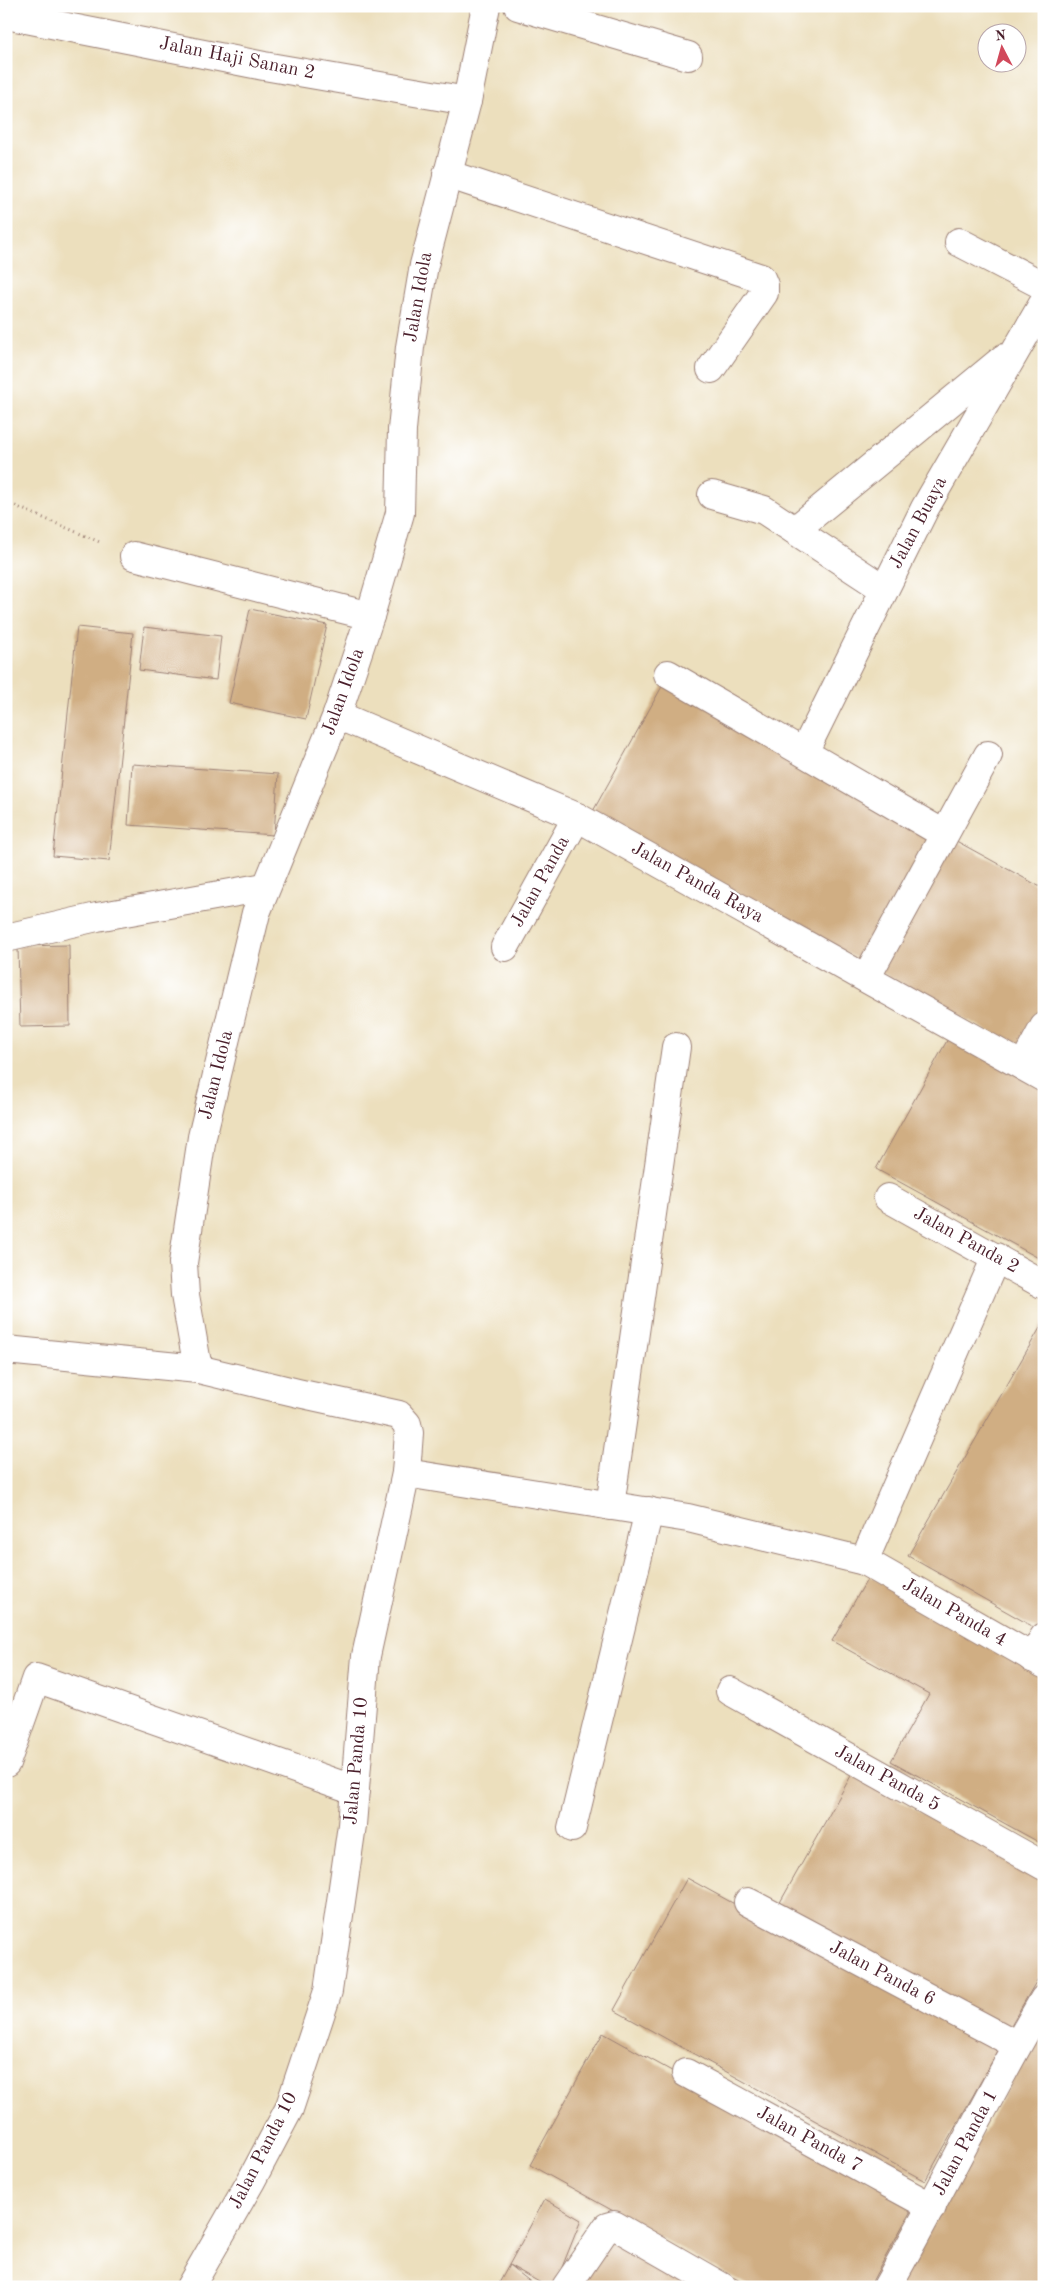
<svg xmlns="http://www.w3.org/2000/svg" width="1050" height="2293" font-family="'Old Standard TT',serif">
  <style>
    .building { fill: #d0ae83 }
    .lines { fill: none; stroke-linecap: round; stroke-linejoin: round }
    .minor-casing { stroke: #9b7f74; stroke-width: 30 }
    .path { stroke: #9b7f74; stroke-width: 3; stroke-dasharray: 1 4; stroke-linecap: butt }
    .minor { stroke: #fff; stroke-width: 28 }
    .labels { text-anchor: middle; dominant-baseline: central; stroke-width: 4; stroke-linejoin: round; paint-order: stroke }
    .street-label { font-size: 19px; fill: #4a1f2b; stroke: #fff }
  </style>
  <rect width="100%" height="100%" fill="#fff"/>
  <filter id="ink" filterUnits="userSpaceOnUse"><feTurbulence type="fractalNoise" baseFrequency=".02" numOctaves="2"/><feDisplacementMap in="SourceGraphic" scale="10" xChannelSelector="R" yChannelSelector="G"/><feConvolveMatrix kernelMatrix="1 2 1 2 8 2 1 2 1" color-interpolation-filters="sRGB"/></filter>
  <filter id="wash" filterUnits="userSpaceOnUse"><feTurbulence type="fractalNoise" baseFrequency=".0096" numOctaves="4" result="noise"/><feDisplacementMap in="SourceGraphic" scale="20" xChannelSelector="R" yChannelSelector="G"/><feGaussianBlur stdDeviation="1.12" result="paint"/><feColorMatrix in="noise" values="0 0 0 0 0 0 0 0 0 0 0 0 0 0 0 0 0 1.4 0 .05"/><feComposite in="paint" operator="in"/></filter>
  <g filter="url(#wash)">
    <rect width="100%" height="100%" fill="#ecdfbd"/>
    <g id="blocks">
      <!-- building -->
      <g class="building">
        <path d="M250,609L327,625L306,719L229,703Z"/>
        <path d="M77,627L133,633L109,861L53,856Z"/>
        <path d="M144,627L221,636L216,680L139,670Z"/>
        <path d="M665,681L942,834L869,965L592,813Z"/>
        <path d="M132,764L278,774L274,835L128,825Z"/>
        <path d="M949,837L1044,889V1004L1019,1048L874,968Z"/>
        <path d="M69,945L70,1026L20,1027L18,946Z"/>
        <path d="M949,1037L1044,1089V1261L876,1169Z"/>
        <path d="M1044,1321V1621L1039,1630L908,1556Z"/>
        <path d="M869,1576L1044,1672V1845L891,1761L929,1694L832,1641Z"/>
        <path d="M852,1774L1044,1880V1968L1007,2032L778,1906Z"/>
        <path d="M687,1878L999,2049L925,2181L614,2010Z"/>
        <path d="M1044,2023V2287H897Z"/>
        <path d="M603,2033L914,2205L869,2287H751L530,2165Z"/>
        <path d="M545,2199L581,2220L554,2287H548L509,2265L537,2287H497Z"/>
        <path d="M607,2237L703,2287H575Z"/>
      </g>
    </g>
  </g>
  <g filter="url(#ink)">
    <use href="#blocks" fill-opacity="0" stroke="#9b7f74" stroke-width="1"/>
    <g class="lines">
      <!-- minor casing -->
      <g class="minor-casing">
        <g id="minor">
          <path d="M518,6L688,56"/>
          <path d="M6,15L264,66L467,101"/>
          <path d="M447,174L761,278L764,285V293L711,369"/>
          <path d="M959,242L1044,286"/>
          <path d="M712,495L764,510L884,589"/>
          <path d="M795,530L1004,358"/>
          <path d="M134,556L370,616"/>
          <path d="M668,674L944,834"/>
          <path d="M337,715L577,817L1044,1078"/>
          <path d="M800,750L807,746L925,508L1044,302"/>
          <path d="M6,938L97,917L265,887"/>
          <path d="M505,947L577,817"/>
          <path d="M866,978L988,755"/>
          <path d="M1023,1066L1044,1027"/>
          <path d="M888,1198L1044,1285"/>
          <path d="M6,1350L198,1369L298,1393L399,1415L407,1424L409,1433L406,1473L366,1656L352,1825L328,1991L289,2109L251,2181L190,2287"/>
          <path d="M198,1369L185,1295L183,1263L202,1137L256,913L337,715L370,616L400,513L402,430L410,347L424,265L467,101L486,6"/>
          <path d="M406,1473L688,1518L864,1561L1044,1664"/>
          <path d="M610,1506L676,1047"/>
          <path d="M864,1561L996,1257"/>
          <path d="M1032,1658L1044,1637"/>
          <path d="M730,1691L1044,1866"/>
          <path d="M6,1763L36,1678L355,1790"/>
          <path d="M572,1828L649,1511"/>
          <path d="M748,1902L1017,2045"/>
          <path d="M686,2073L932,2207"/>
          <path d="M566,2287L607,2227L614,2225L722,2287"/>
          <path d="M887,2287C941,2192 989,2093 1044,1999"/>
        </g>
      </g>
      <!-- path -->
      <path class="path" d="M6,502L102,543"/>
      <!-- minor -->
      <use href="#minor" class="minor"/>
    </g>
  </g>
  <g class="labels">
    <!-- street labels -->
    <g class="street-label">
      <text transform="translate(237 59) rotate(11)">Jalan Haji Sanan 2</text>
      <text transform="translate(419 297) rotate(-80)">Jalan Idola</text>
      <text transform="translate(919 523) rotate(-62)">Jalan Buaya</text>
      <text transform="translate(344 692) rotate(-70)">Jalan Idola</text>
      <text transform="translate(541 882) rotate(-61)">Jalan Panda</text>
      <text transform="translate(697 883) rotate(29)">Jalan Panda Raya</text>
      <text transform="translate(217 1075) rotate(-76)">Jalan Idola</text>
      <text transform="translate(966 1241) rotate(29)">Jalan Panda 2</text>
      <text transform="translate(954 1613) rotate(30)">Jalan Panda 4</text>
      <text transform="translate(357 1761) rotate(-85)">Jalan Panda 10</text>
      <text transform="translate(887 1779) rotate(29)">Jalan Panda 5</text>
      <text transform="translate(882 1974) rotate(28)">Jalan Panda 6</text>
      <text transform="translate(809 2140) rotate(29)">Jalan Panda 7</text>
      <text transform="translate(966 2143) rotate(-62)">Jalan Panda 1</text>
      <text transform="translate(264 2151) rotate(-63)">Jalan Panda 10</text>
    </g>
  </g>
  <!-- margin -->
  <rect width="1050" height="2293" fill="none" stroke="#fff" stroke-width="25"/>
  <!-- north arrow -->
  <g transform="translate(1002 48) rotate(354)"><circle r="24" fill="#ffffff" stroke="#b7a5aa"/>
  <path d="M0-4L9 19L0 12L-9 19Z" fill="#d1495b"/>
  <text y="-8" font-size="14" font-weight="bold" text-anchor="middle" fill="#4a1f2b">N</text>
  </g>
</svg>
